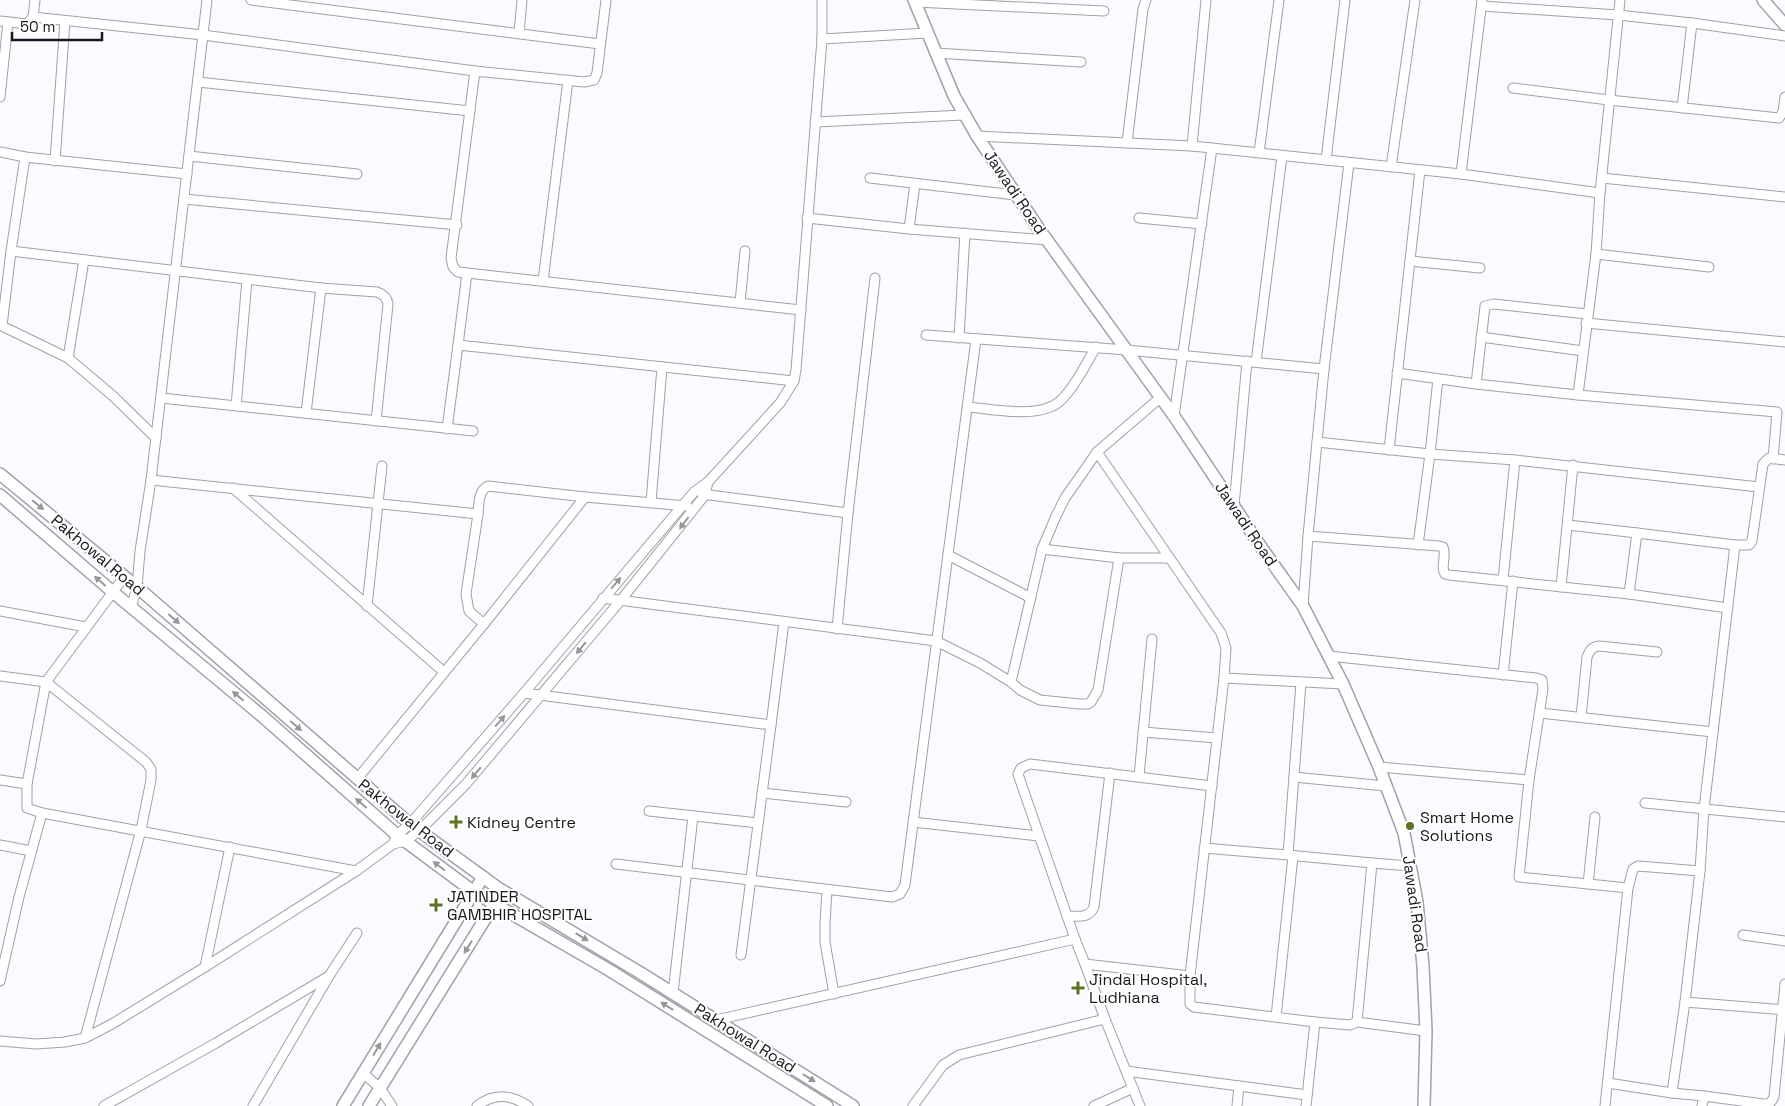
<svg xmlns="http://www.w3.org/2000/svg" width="1785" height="1106" font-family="'Space Grotesk',sans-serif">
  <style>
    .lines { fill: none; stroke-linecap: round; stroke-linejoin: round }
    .minor-casing { stroke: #9fa1ab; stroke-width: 11 }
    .tertiary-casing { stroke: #9fa1ab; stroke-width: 14 }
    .minor { stroke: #fff; stroke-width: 9 }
    .tertiary { stroke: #fff; stroke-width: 11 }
    .oneway { fill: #979798 }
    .poi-dot { fill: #5c7325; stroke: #fff; stroke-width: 2 }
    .labels { text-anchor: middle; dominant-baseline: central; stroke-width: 4; stroke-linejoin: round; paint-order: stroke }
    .street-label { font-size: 16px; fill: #17181b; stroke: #fff }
    .poi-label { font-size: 16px; fill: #17181b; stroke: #fff; text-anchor: start }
  </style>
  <rect width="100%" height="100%" fill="#fafbff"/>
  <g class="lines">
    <!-- minor casing -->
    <g class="minor-casing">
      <g id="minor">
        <path d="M251,0L600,44"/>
        <path d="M606,0L597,73L594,80L584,82L475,71L451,258L453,267L458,272L467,273L801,310"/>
        <path d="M915,2L1104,11"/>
        <path d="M1482,6L1618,15L1692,23L1785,36"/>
        <path d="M33,17L203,35L475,71"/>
        <path d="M0,21L27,24L33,17L35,0"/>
        <path d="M519,33L522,0"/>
        <path d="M822,39L927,33"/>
        <path d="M935,53L1081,62"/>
        <path d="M198,82L470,111"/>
        <path d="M1513,88L1609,100L1779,118L1783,112L1785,97"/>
        <path d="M0,97L8,22"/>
        <path d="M1682,108L1692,23"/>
        <path d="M815,122L964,115"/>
        <path d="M977,136L1192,146L1461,174L1600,193L1620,0"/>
        <path d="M1127,143L1143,9L1146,0"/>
        <path d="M1192,146L1206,0"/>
        <path d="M0,152L25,157"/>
        <path d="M1259,153L1279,0"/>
        <path d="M189,156L357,174"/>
        <path d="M1326,160L1345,0"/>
        <path d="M55,161L65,21"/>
        <path d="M1391,167L1415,0"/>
        <path d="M1461,174L1482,0"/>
        <path d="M870,178L1015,195"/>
        <path d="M1602,178L1785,197"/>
        <path d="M184,199L457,225"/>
        <path d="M807,218L909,229L1047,240"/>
        <path d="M1139,218L1202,224"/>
        <path d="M909,229L915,184"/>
        <path d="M11,251L321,288L306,413"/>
        <path d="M1596,254L1709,267"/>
        <path d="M1410,261L1480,268"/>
        <path d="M543,281L568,80"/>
        <path d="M321,288L377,292C383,294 387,297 388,304L376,421"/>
        <path d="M740,303L745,251"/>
        <path d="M1586,323L1785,342"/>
        <path d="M926,335L1127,350L1324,369L1349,163"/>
        <path d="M1481,337L1583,351"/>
        <path d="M959,338L965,233"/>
        <path d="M458,345L467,273"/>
        <path d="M68,358L84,260"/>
        <path d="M1256,362L1282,156"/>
        <path d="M1397,373L1476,384L1578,395L1596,254L1600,193"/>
        <path d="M1438,379L1430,454L1515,460"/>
        <path d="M1476,384L1485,306L1494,304L1587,314"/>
        <path d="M1578,395L1777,412L1773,459"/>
        <path d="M1161,397L1097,452L1221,633L1226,648L1224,678"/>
        <path d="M161,398L473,431"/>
        <path d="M236,406L247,280"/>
        <path d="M968,407C993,409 1038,419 1059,402C1073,390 1086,364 1096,347"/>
        <path d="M1174,416L1212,148"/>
        <path d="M447,429L458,345L794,381"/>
        <path d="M156,438L113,396L68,358L2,326L11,251L25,157L187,174"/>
        <path d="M1317,442L1430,454L1418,545"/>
        <path d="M1389,450L1420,170"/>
        <path d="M151,480L478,514L466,594L469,611L484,624L357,779"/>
        <path d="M233,488L444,672"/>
        <path d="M702,494L848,513L837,629"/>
        <path d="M651,502L662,367"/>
        <path d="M1234,506L1247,361"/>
        <path d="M848,513L875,278"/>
        <path d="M478,514C479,504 478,491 488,486L585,497"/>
        <path d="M1568,525L1637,533"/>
        <path d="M1308,536L1439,546L1443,547C1447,556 1440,567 1445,574L1449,575L1629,594L1637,533L1735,545H1749L1752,541L1763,464L1769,458L1785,460"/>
        <path d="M1042,549L1056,516L1065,498L1097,452"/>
        <path d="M948,555L1031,598"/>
        <path d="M124,577L46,682L27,784V808L42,813L356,871"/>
        <path d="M1503,580L1515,460L1759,487"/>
        <path d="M1561,587L1573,465"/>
        <path d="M1629,594L1728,608"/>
        <path d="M603,598L936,641L980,663L1011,682L1042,549L1119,558H1169"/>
        <path d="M367,606L382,466"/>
        <path d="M1303,606L1308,536L1324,369"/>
        <path d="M131,608L137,587L140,551L151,480L207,0"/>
        <path d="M0,611L86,627"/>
        <path d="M484,624L585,497L687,506"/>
        <path d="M1329,656L1536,678L1542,680L1543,689L1529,780"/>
        <path d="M1503,675L1513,581"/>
        <path d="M0,676L46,682L146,762L151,769V780L141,830L85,1038"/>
        <path d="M1011,682L1020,690L1040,700L1079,704H1088L1091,702L1098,690L1119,558"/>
        <path d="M524,693L771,725L741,955"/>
        <path d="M1540,713L1713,732"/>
        <path d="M1581,717L1587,657C1590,650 1592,647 1599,646L1657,652"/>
        <path d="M771,725L784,622"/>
        <path d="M1143,732L1217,738"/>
        <path d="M1379,767L1529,780L1519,877L1628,888L1605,1106"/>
        <path d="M1139,776L1152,639"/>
        <path d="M1294,777L1385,786"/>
        <path d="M0,780L27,784"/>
        <path d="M762,793L846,802"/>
        <path d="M1645,803L1785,817"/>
        <path d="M649,811L758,823"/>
        <path d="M913,822L1039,836"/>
        <path d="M393,844L397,835L410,824L524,693L694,492L708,482L780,403L794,381L796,370L822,39V0"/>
        <path d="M0,845L31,851"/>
        <path d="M1204,848L1288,855L1301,683"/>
        <path d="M1288,855L1372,863L1357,1022L1350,1025L1315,1022"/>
        <path d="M1372,863L1410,866"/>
        <path d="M616,864L892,897L900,894L905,885L976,339"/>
        <path d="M1588,884L1595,817"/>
        <path d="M1628,888L1633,869L1638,866L1700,871"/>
        <path d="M827,890L825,923V942L834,994"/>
        <path d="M1067,916C1078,916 1089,919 1094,907L1110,773"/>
        <path d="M1743,935L1785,941"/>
        <path d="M1075,939L1021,783L1018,774L1021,768L1030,764L1212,786"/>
        <path d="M1085,964L1190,976"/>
        <path d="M205,967L230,847"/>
        <path d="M0,981L19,897L42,813"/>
        <path d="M673,993L693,816"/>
        <path d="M1685,1002L1785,1010"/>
        <path d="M1276,1017L1293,856"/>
        <path d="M716,1020L1075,939L1085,964L1105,1019L1140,1106"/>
        <path d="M1357,1022L1426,1031"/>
        <path d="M0,1041L36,1044L65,1042L85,1038L112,1024L205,967L356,871L393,844L406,841L420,830L466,784L621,600L705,495L708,482"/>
        <path d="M1126,1071L1307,1095"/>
        <path d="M363,1073L380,1088L392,1106"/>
        <path d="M1608,1083L1672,1093L1704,1096L1702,1106"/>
        <path d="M1672,1093L1685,1002L1700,871L1704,809L1735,545"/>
        <path d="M1704,1096L1763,1104C1770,1104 1771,1103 1774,1097L1785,984"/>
        <path d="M104,1106L216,1043L329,976"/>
        <path d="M253,1106L329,976L357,933"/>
        <path d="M477,1106C494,1093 510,1094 528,1106"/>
        <path d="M913,1106L943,1065L959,1055L1105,1019"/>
        <path d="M1094,1106L1133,1088"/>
        <path d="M1237,1106L1239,1086"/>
        <path d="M1306,1106L1315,1022L1194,1007L1190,1004V976L1224,678L1343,684"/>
      </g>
    </g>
    <!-- tertiary casing -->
    <g class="tertiary-casing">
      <g id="tertiary">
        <path d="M914,0L954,96L977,136L1039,229L1174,416L1261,547L1303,606L1343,684L1379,767L1404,833L1417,902L1423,966L1426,1031L1424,1106"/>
        <path d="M1763,0L1785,25"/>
        <path d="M0,474L137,587L410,824L498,888L639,972L853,1106"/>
        <path d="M0,495L114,593L262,716L397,835L474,892L609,970L827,1106"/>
        <path d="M343,1106L483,877"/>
        <path d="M369,1106L498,898"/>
      </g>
    </g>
    <!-- minor -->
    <use href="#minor" class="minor"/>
    <!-- tertiary -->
    <use href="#tertiary" class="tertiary"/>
  </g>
  <!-- one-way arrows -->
  <defs><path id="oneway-solid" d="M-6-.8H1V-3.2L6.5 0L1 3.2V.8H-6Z" transform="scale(1.25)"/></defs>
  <g class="oneway">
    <use href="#oneway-solid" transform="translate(38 505) rotate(40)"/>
    <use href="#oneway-solid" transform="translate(684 523) rotate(127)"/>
    <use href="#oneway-solid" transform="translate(100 581) rotate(-139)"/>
    <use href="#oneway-solid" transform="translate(616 583) rotate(-49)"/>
    <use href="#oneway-solid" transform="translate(174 619) rotate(41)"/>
    <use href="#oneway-solid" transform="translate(581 648) rotate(130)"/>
    <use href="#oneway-solid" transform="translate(238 696) rotate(-140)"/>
    <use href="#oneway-solid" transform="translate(500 721) rotate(-49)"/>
    <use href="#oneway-solid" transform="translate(296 726) rotate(41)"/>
    <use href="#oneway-solid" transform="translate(476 773) rotate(130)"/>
    <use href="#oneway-solid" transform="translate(361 803) rotate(-139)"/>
    <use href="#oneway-solid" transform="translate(439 866) rotate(-143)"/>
    <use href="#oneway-solid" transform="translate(582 937) rotate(31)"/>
    <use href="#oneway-solid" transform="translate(468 947) rotate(122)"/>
    <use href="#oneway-solid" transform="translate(667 1006) rotate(-148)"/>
    <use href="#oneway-solid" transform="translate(377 1049) rotate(-59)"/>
    <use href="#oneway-solid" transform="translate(809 1078) rotate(32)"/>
  </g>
  <!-- markers -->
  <g class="poi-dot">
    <path d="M453.5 814.5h5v5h5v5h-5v5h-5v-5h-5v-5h5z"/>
    <circle cx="1410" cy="826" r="5"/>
    <path d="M433.5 897.5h5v5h5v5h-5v5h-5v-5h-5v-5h5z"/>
    <path d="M1075.5 980.5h5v5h5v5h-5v5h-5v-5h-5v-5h5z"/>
  </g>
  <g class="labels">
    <!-- street labels -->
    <g class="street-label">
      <text transform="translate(1015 192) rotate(56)">Jawadi Road</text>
      <text transform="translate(1246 524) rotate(56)">Jawadi Road</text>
      <text transform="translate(98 555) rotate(40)">Pakhowal Road</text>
      <text transform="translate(406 818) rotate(38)">Pakhowal Road</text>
      <text transform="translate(1415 904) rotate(82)">Jawadi Road</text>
      <text transform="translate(745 1038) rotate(32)">Pakhowal Road</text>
    </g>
    <!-- poi labels -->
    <g class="poi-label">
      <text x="1420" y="817">Smart Home<tspan x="1420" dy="18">Solutions</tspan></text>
      <text x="467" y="822">Kidney Centre</text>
      <text x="447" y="896">JATINDER<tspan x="447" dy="18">GAMBHIR HOSPITAL</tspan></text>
      <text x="1089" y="979">Jindal Hospital,<tspan x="1089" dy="18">Ludhiana</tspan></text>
    </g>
  </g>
  <!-- scale -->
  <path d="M12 32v8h90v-8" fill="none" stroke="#17181b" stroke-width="2.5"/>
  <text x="20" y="32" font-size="15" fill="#17181b" stroke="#ffffff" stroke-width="4" paint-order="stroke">50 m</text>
</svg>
